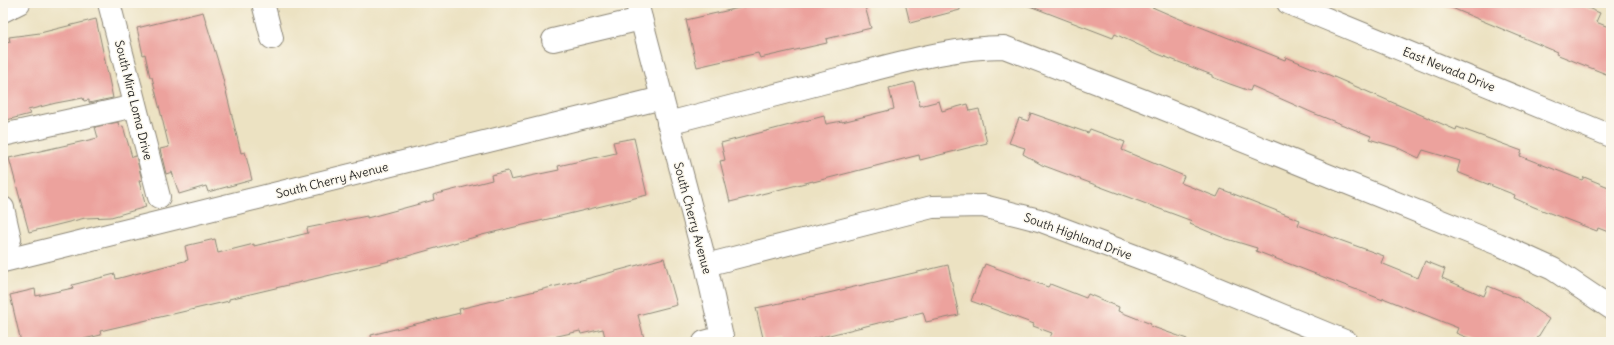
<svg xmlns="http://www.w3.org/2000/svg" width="1614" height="345" font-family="Delius,sans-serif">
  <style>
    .building { fill: #eca29d }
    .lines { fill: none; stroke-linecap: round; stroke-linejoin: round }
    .minor-casing { stroke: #8c8676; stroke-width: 24 }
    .minor { stroke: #fff; stroke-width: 22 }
    .labels { text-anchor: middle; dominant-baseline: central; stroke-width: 3; stroke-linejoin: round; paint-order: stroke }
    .street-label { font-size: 12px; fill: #2b2b2b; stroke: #fbf7ec }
  </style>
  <rect width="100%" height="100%" fill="#fbf7ec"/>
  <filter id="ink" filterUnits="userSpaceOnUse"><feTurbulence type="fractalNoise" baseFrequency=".025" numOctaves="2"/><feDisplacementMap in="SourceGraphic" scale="8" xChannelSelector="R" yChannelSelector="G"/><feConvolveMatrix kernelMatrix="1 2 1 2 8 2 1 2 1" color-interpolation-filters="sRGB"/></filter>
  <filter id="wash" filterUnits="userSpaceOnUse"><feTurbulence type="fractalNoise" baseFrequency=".012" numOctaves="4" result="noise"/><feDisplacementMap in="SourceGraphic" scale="16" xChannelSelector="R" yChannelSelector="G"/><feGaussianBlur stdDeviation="0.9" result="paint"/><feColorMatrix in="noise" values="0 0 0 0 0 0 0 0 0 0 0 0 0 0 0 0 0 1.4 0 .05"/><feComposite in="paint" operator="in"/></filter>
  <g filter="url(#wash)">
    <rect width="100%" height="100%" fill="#ece2c2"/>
    <g id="blocks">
      <!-- building -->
      <g class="building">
        <path d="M761,3H864L871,28L826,39L827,43L760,58L758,53L697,67L686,20Z"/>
        <path d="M905,3H960V10L910,23Z"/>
        <path d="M1027,3H1143L1175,17L1285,60L1286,57L1320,71L1456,130L1457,127L1522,151L1520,156L1582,180L1584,177L1611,188V233L1598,228L1597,231L1534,207L1514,198L1515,195L1457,172L1460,161L1423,150L1419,158L1396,147L1369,139L1371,136L1313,113L1252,86L1250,91L1230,84L1212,77V75L1158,54L1115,34L1113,38L1027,5Z"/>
        <path d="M1440,3H1575L1600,13L1596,22L1611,28V76L1556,54L1557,52Z"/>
        <path d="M203,12L221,71L241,153L245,152L252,180L208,192L206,186L179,194L172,172L166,174L160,149L169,147L152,77H150L145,54L143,55L137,28Z"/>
        <path d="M96,19L113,98L89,103V100L84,101L83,98L56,103L28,110L30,114L3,121V44L10,42L9,37L40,33Z"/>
        <path d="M914,82L920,106L939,101L942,111L968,104L970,111L979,109L987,143L920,160L919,155L813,182V181L730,202L720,161L725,160L721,143L824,116L826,124L842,121V122L894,109L889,88Z"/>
        <path d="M1031,113L1088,133L1090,129L1125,142L1122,150L1184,176L1181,183L1217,197L1221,189L1300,220L1298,225L1384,256L1381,263L1418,278L1425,261L1445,269L1442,278L1484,296L1488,286L1518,298L1549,319L1535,342H1478L1456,333L1458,328L1383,298V300L1256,251L1257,248L1224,238L1190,224L1192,221L1042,165L1023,154L1025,148L1009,143L1019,118L1028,121Z"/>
        <path d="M118,122L119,127L123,126L132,157L136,156L142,180L139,181L146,207L111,217L85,218L29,232L9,158L98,138L95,127Z"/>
        <path d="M634,138L647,195L482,235L390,261L229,299V301L100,331L101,335L71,342H21L10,295L35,289L36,296L73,288L72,285L115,274L116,279L188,260L185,246L215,239L218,253L254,244V246L308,233L307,228L367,216V218L434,200L433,195L492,180L491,175L508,171L511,180L559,170L558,166L616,153L613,142Z"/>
        <path d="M664,258L677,305L638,315L645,342H606L603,329L581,334L580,331L531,342H372L371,335L460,313L459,309L590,278Z"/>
        <path d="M985,264L1048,287L1050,284L1086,298L1088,294L1119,307L1118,311L1151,324L1150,326L1187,339V342H1048L1052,333L1033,326L1034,324L971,301Z"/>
        <path d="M948,265L959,315L926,322L923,312L801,342H782L781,338L764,342L756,308L824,294Z"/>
      </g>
    </g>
  </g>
  <g filter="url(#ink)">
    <use href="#blocks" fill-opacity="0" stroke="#8c8676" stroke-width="1"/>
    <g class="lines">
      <!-- minor casing -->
      <g class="minor-casing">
        <g id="minor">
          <path d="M109,3L159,197"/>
          <path d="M263,3L272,38"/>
          <path d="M637,3L706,265L723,342"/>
          <path d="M1288,3L1611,136"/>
          <path d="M3,11L19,3"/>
          <path d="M553,40L641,19"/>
          <path d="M668,123C727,108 786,92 845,77C896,64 951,47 1004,47L1142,100L1498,244L1553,269L1611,308"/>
          <path d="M3,135L135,106"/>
          <path d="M3,208L10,239"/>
          <path d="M3,261L662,98"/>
          <path d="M706,265L932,207L983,206L1039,220L1175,271L1347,342"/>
          <path d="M704,342L722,337"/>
        </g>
      </g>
      <!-- minor -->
      <use href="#minor" class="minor"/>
    </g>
  </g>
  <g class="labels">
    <!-- street labels -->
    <g class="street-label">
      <text transform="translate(1449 69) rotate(22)">East Nevada Drive</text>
      <text transform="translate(134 100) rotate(76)">South Mira Loma Drive</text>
      <text transform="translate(332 180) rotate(-14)">South Cherry Avenue</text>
      <text transform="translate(693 218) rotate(75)">South Cherry Avenue</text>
      <text transform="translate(1078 236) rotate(20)">South Highland Drive</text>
    </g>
  </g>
  <!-- margin -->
  <rect width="1614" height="345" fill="none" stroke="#fbf7ec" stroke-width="16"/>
</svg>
